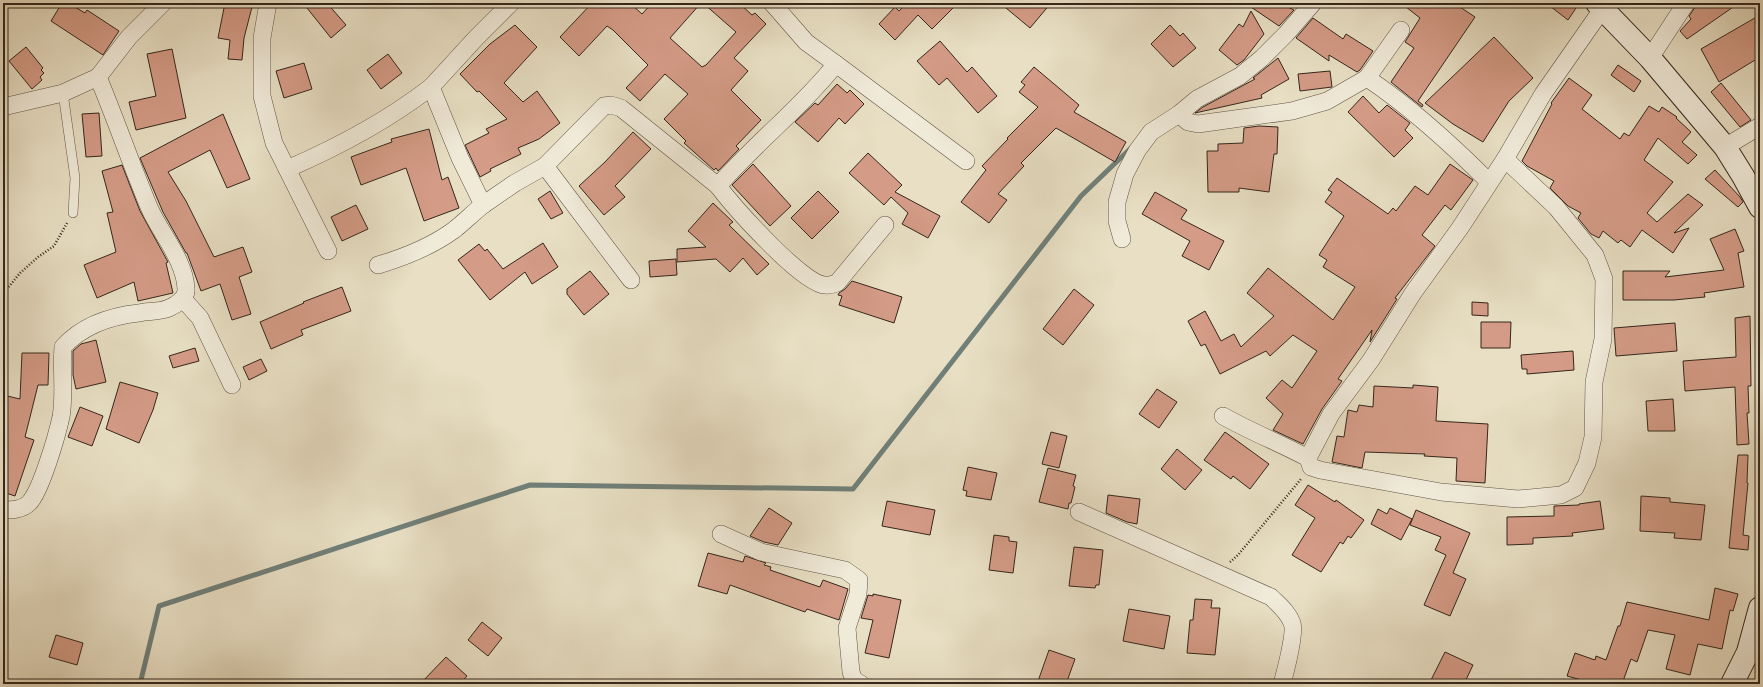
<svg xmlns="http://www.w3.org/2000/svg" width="1763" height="687" font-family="'Gentium Book Plus',serif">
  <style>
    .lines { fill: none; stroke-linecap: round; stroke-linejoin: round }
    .stream { stroke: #708079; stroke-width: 5 }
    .building { fill: #d49b86; stroke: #35261b }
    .lane-casing { stroke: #625445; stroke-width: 10 }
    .street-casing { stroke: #625445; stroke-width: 18 }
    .secondary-casing { stroke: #35261b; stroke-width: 24 }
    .path { stroke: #35261b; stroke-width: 2.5; stroke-dasharray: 1 2; stroke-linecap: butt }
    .lane { stroke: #f0ead9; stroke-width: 9 }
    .street { stroke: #f0ead9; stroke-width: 17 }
    .secondary { stroke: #f0ead9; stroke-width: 22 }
  </style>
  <rect width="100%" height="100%" fill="#e8dfc4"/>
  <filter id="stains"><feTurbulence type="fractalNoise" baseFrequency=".005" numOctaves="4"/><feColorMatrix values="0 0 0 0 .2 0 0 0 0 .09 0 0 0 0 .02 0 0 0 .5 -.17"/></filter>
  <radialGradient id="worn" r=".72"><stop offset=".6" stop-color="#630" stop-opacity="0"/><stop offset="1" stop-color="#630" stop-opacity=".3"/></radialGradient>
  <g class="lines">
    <!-- stream -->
    <path class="stream" d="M140,684L159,606L530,485L853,489L1081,196L1132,147"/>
  </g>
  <!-- building -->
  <g class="building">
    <path d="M62,3H68L85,13L87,10L119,31L103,55L51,21Z"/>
    <path d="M225,3H253L244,38L242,60L228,59L230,40L218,38Z"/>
    <path d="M303,3H327L346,25L331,38Z"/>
    <path d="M592,3H630L642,14L652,3H701L670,38L702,67L706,65L736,32L703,3H739L752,15L755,13L766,24L734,58L748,71L731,90L761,120L736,146L739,149L718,171L716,168L714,170L684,143L686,141L664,119L688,94L665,74L640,101L626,88L648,65L613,30L607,26L579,56L560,37Z"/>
    <path d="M907,3H958L932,29L918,15L895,40L879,24L895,7L899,11Z"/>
    <path d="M1000,3H1051L1030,28Z"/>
    <path d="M1245,3H1280L1294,10L1279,26Z"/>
    <path d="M1401,3H1454L1475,17L1418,101L1423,105L1422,107L1391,82L1414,48L1405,42L1420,18Z"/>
    <path d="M1546,3H1569L1576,8L1568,20Z"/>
    <path d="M1698,3H1739L1687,39L1680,31L1691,19L1689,16Z"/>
    <path d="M1251,11L1264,34L1244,60L1237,65L1219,50L1239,24L1243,27Z"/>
    <path d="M1760,15V57L1719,82L1701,49Z"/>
    <path d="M1313,18L1343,39L1346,34L1373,51L1360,70L1357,72L1329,55V61L1296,38Z"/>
    <path d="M515,25L537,47L504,83L523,102L537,91L560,123L539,139L518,148L521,154L490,169L491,171L480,177L465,145L489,133L486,129L507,119L479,91L477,92L460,74L490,44Z"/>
    <path d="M1170,25L1180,36L1183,33L1196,48L1173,67L1151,44Z"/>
    <path d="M1494,37L1533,78L1509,101L1483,142L1453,124L1425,103Z"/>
    <path d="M940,41L967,72L972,67L997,96L978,113L947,78L939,85L917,61Z"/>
    <path d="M26,47L43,68L41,70L44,73L40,77L42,80L32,89L9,61Z"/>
    <path d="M172,49L186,118L136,130L129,102L156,96L147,54Z"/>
    <path d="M388,54L402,73L381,89L367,70Z"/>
    <path d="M1278,58L1289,79L1261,95L1262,98L1195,113L1203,107L1255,79L1253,78Z"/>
    <path d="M304,63L312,89L284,98L276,71Z"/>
    <path d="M1618,65L1641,81L1634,92L1611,75Z"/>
    <path d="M1034,67L1079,105L1074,112L1126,142L1115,162L1056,128L1021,163L1024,166L998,194L1007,200L989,223L961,202L986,170L982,166L1008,139L1007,138L1038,107L1019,92L1025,85L1021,82Z"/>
    <path d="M1330,71L1332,87L1300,91L1298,74Z"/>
    <path d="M1569,78L1592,95L1582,109L1620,139L1624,133L1629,136L1649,106L1659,112L1662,107L1677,117L1676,118L1691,132L1682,142L1697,155L1688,164L1658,138L1644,160L1673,182L1647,213L1657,222L1688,194L1703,205L1674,233L1689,228L1673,253L1642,230L1630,247L1621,240L1618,243L1603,231L1599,238L1591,234L1578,218L1581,213L1568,206L1550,188L1554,181L1527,166L1522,161L1552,104L1551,103Z"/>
    <path d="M1721,83L1751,120L1740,127L1711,92Z"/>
    <path d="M837,84L847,93L850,90L864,104L845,124L839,118L818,142L795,122L815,103L818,105Z"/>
    <path d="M1363,96L1379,113L1387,105L1410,123L1405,130L1413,138L1394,157L1348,112Z"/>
    <path d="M99,113L102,156L86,157L82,114Z"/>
    <path d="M223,114L250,179L227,188L210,150L168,172L186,201L214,257L243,247L252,272L239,277L251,314L232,320L220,284L201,291L187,253H186L163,212L140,158Z"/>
    <path d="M1259,126L1278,127L1277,154H1274L1269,192L1239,188V192H1208L1207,151H1218V144L1243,143L1244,128Z"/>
    <path d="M429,129L442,180L448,177L459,208L424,221L406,168L361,185L351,157L392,142L391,139Z"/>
    <path d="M633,132L651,149L615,186L625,197L604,215L579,186L605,162Z"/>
    <path d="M868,153L902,185L895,192L940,216L928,238L902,224L908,213L891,197L884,205L849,173Z"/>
    <path d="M753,164L791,206L770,226L732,185Z"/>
    <path d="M1450,164L1473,180L1451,210L1445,205L1422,235L1435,246L1395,298L1397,299L1370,342L1372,330L1338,379L1342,381L1322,409L1303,444L1273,430L1283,414L1266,398L1282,380L1292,388L1317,351L1293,335L1270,356L1266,351L1220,374L1205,344L1201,346L1188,321L1205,311L1221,341L1234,334L1241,347L1274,316L1247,293L1268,268L1333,320L1355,287L1323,267L1327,260L1319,255L1344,216L1325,202L1332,192L1328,190L1337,178L1388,214L1393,208L1396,211L1415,186L1428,195Z"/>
    <path d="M122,165L140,211L168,262L166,263L173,293L138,301L134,282L97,298L84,265L116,252L107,213L113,212L102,171Z"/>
    <path d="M1715,170L1740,197L1743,202L1738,207L1705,179Z"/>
    <path d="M550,191L563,213L551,219L538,199Z"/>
    <path d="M818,191L839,212L812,239L791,218Z"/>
    <path d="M1155,192L1187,210L1181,219L1224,241L1209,270L1182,256L1190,241L1142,214Z"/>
    <path d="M713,203L733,222L729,225L769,264L757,275L743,258L730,272L716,259L677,262V249L706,247L688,231Z"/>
    <path d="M356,205L368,229L342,241L331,217Z"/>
    <path d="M1735,229L1744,251L1738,253L1744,287L1704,293L1705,297L1674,300H1623V271H1670L1665,277L1724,270L1710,239Z"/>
    <path d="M543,243L558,267L532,284L525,272L490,300L458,260L479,244L485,251L487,249L503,269Z"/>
    <path d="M676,259L677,275L650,277L649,261Z"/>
    <path d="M590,271L609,294L584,315L567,294V289Z"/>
    <path d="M852,281L902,297L894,323L839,305L842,296L838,295L839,293L845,289Z"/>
    <path d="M342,287L351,311L301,330L303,335L271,349L260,322L304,303L303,302Z"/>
    <path d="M1074,289L1094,305L1063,345L1043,329Z"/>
    <path d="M1472,302L1488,303V316L1472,315Z"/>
    <path d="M1750,316L1751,386H1748L1749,413H1747L1749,444L1737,445L1735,387L1685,391L1683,361L1736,357L1735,318Z"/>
    <path d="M1481,322H1511L1510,348H1481Z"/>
    <path d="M1675,323L1677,351L1616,356L1614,328Z"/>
    <path d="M96,340L106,382L76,389L73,375V351L81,344Z"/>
    <path d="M195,348L199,361L173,368L169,356Z"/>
    <path d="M1573,351L1574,370L1527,374V369H1522L1521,355Z"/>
    <path d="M22,353H49L48,385H38L25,437L34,440L15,496L3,492V436L7,425L3,424V395L20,399Z"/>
    <path d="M261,359L267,371L249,380L243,367Z"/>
    <path d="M120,382L158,393L153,410L139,443L106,429Z"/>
    <path d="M1413,385L1438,387L1436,421L1488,424L1485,483L1456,481L1457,458L1424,456L1425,454L1365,452L1362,468L1332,462L1337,436L1344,437L1348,410L1357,412L1359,405L1373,407L1374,386L1413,388Z"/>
    <path d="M1157,389L1177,402L1159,428L1139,414Z"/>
    <path d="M1673,399L1675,431H1648L1646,401Z"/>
    <path d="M80,407L103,416L92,446L68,437Z"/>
    <path d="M1051,432L1067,436L1059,468L1042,464Z"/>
    <path d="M1225,432L1269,464L1250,489L1233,476L1231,479L1204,460Z"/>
    <path d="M1177,449L1202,470L1185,490L1161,469Z"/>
    <path d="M1738,455H1748L1747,483H1748L1743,535L1749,536L1748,550L1729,548Z"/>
    <path d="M968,467L997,473L991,500L966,496L967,491L963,490Z"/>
    <path d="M1048,468L1076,475L1073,486L1075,487L1071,503H1069L1068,509L1039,502Z"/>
    <path d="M1308,485L1335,502L1336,500L1364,520L1351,538L1348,536L1343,544L1340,542L1321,572L1292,555L1315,518L1295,505Z"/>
    <path d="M1108,495L1140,499L1137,524L1127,522L1106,513Z"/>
    <path d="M1641,496L1670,498V502L1705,505L1701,540L1674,538L1675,533L1640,531Z"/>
    <path d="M887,501L935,510L930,535L882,526Z"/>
    <path d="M1600,501L1604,529L1572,533L1573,536L1533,538V544L1507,545V517L1554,516V506L1579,505V504Z"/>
    <path d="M769,508L792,523L778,545L764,542L750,536Z"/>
    <path d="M1390,508L1412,519L1401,540L1371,524L1378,509L1387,514Z"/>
    <path d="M1416,510L1470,533L1453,573L1466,579L1450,616L1424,605L1446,555L1435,550L1441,537L1410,525Z"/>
    <path d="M994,535L1009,537V541L1017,542L1013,573L989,570Z"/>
    <path d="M1074,547L1103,550L1099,585H1096L1095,588L1069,586Z"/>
    <path d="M708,553L743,562L745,556L766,563L764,565L771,567L770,570L820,587L823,580L848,589L839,620L807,609L805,612L730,585L727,594L698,586Z"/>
    <path d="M1715,588L1738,594L1733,611L1730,610L1722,649L1698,644L1690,675L1666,669L1675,635L1648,630L1637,662L1631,659L1622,684H1596L1567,676L1575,653L1595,660L1596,656L1606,660L1618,626H1620L1627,602L1709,620Z"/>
    <path d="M873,594L901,600L889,658L865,653L873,620L861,618L868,595L873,596Z"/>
    <path d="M1195,599L1212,600L1211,608H1220L1215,655L1187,653L1190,620H1193Z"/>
    <path d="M1129,609L1170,616L1164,649L1123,641Z"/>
    <path d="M482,622L502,638L488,656L468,640Z"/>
    <path d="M56,635L83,643L77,665L49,657Z"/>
    <path d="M1049,650L1075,659L1066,684H1037Z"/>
    <path d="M1445,652L1473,665L1464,684H1429Z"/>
    <path d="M446,657L467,676L460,684H420Z"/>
  </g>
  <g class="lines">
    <!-- lane casing -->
    <g class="lane-casing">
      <path id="lane" d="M63,93L75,178L73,213"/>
    </g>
    <!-- street casing -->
    <g class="street-casing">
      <g id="street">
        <path d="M268,3L262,38V96L274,143L328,251"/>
        <path d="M772,3L806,42L836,64C800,109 755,143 718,186C733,206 803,285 825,285C829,286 834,284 837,283L885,225"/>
        <path d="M1650,58L1686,3"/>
        <path d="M836,64L966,161"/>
        <path d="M1367,78C1412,108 1451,144 1489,182"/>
        <path d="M3,107L63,93L98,77L129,37L163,3"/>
        <path d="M1179,114L1188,122L1198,124L1292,111L1327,101L1367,78L1401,30"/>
        <path d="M1725,147L1760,126"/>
        <path d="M545,166L631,280"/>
        <path d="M287,169C338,147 387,121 431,87"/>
        <path d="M483,205L515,183L545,166L604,106L611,105L621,108L718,186"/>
        <path d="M1122,239L1117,221V202L1125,174L1137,151L1151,132L1179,114L1197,99L1240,76L1262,58L1286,34L1313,3"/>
        <path d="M378,265C405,257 432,246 454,230C464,222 473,213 483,205L460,158L431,87L476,38L511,3"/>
        <path d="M183,299L200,318L232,385"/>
        <path d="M1223,416C1251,432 1280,443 1308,458L1311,467L1320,470L1441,492L1518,499L1561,495L1575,488L1587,463L1593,437L1594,382L1603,339L1604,279L1595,255L1556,207L1505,159"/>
        <path d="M1308,458L1331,414L1371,360L1413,293L1460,228L1505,159L1543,94L1603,8"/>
        <path d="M3,510C12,510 22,510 29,503C41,491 57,435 61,417C65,395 61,369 63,347C82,326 111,316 139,313C148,311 160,312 169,308C176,305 187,298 186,289C185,260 160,233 149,207C131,164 116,120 98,77"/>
        <path d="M1079,512L1271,597C1279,605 1288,612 1292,623C1296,632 1285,673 1282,684"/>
        <path d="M721,534L761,552L845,570L859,580L858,594L847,628L851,672L854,680L861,684"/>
      </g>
    </g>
    <!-- secondary casing -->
    <g class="secondary-casing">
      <g id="secondary">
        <path d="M1597,3L1650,58L1725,147L1743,176L1760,207"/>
        <path d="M1732,684L1748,652L1760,608"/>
      </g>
    </g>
    <!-- path -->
    <g class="path">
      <path d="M3,294L20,273L38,257L54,246L67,223"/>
      <path d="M1230,562L1238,555L1301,479"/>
    </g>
    <!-- lane -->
    <use href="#lane" class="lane"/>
    <!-- street -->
    <use href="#street" class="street"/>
    <!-- secondary -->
    <use href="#secondary" class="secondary"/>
  </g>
  <!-- margin -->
  <rect width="1763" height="687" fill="none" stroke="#e8dfc4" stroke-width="16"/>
  <rect x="4" y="4" width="1755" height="679" fill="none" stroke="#35261b" stroke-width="2"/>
  <rect x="8" y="8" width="1747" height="671" fill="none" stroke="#35261b"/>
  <rect width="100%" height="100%" filter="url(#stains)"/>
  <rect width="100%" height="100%" fill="url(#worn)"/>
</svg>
